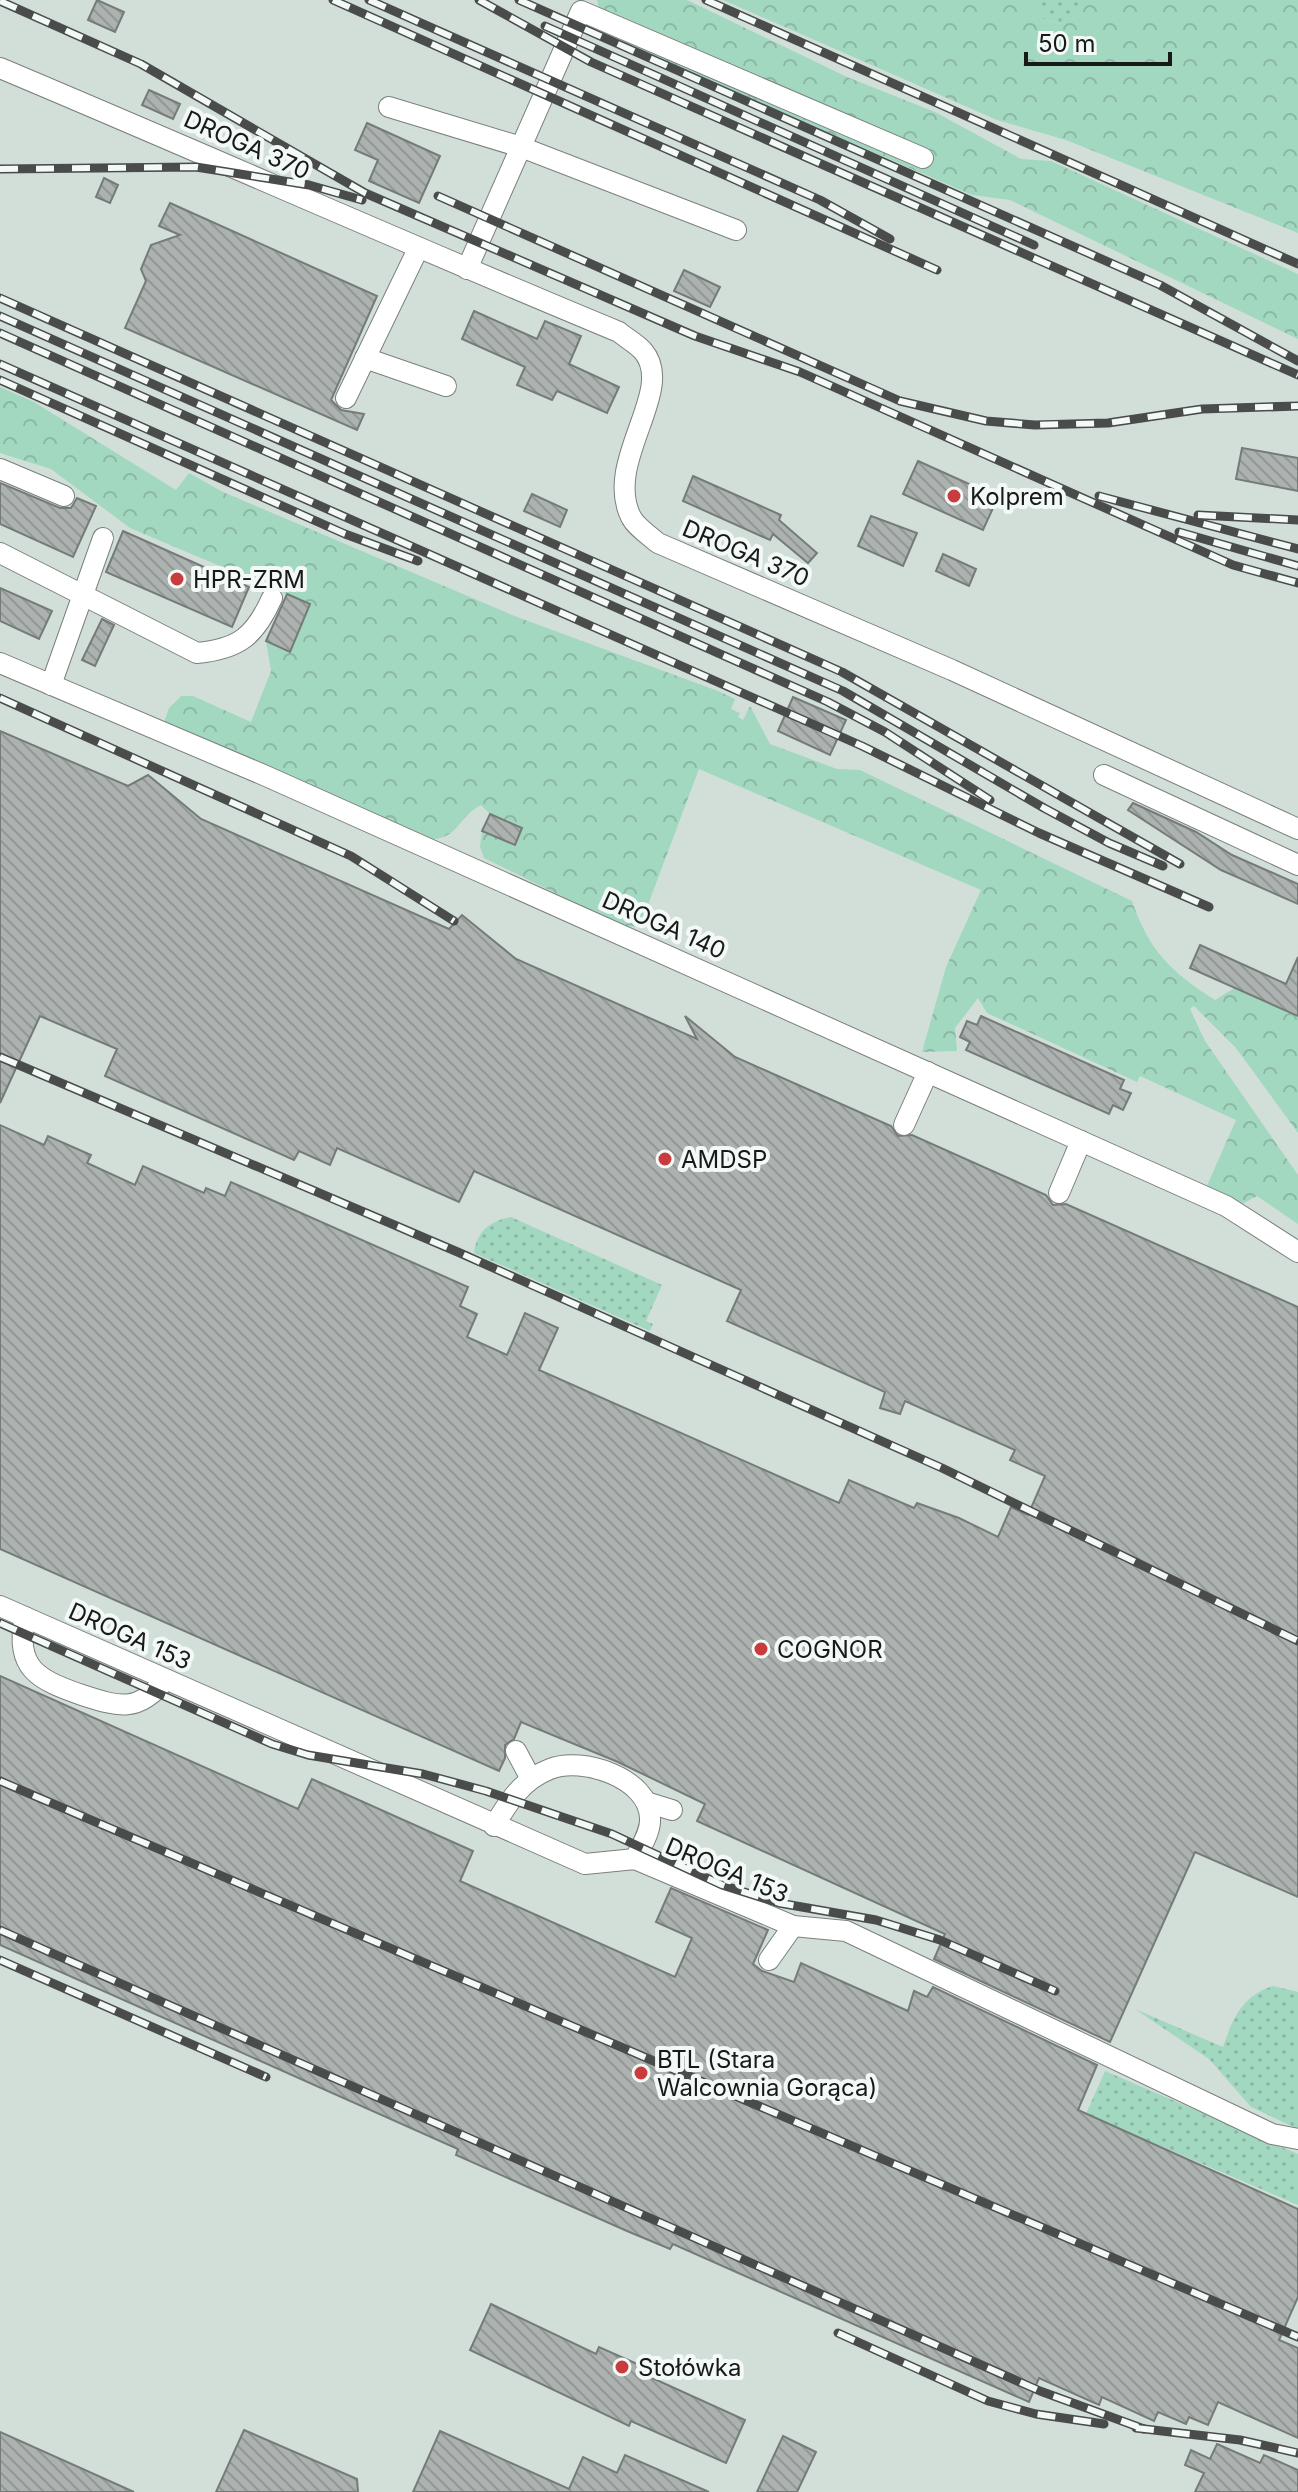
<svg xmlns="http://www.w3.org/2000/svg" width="1298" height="2492" font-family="Inter,sans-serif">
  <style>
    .built { fill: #d2dfd9 }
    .grass { fill: url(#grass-dots) }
    .forest { fill: url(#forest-crowns) }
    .building { fill: url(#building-back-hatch); stroke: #757b78; stroke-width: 2 }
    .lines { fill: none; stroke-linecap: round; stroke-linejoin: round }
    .minor-casing { stroke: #7b807d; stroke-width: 22 }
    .minor { stroke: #fff; stroke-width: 20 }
    .rail-casing { stroke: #494c4b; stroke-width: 9 }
    .rail { stroke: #f3f9f6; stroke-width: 6; stroke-dasharray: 18; stroke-linecap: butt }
    .poi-dot { fill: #ca3b3d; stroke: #f3f9f6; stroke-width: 3 }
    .labels { text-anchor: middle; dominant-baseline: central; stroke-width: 8; stroke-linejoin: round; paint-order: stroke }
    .street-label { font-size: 24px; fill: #181a19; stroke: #f3f9f6 }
    .poi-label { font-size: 24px; fill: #181a19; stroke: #f3f9f6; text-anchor: start }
  </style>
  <defs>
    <pattern id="grass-dots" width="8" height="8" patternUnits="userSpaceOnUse" patternTransform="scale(2)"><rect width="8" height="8" fill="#a2d7c0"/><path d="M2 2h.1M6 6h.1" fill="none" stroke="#8bb8a4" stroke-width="1.8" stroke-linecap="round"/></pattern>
    <pattern id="forest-crowns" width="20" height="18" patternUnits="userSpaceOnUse" patternTransform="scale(2)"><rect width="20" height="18" fill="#a2d7c0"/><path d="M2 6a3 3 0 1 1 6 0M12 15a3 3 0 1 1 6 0" fill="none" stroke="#8bb8a4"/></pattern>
    <pattern id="building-back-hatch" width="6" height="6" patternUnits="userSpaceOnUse" patternTransform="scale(2)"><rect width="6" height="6" fill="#acb2af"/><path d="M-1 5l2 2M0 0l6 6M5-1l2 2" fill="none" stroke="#939896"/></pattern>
  </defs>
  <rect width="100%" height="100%" fill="#e6ece9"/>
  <!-- built -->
  <rect class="built" x="0" y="0" width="1298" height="2492"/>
  <!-- grass -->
  <g class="grass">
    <path d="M1029,0H1085V1L1062,24L1043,19Z"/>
    <path d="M511,1217L662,1285L646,1321L653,1324L650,1331L474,1253C477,1231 490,1221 511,1217Z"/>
    <path d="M1273,1986L1298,1992V2129L1251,2107L1209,2059L1135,2009L1223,2047C1233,2018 1242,1996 1273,1986Z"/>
    <path d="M1105,2071L1298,2154V2205L1086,2114Z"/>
  </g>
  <!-- forest -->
  <g class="forest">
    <path d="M597,0H687L847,77L935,112L1021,159L1051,161L1298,274V339L1010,200L972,195L628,45L602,22Z"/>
    <path d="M723,0H1029L1043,19L1061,24L1085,0H1298V233L1066,140L997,120Z"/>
    <path d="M0,387L34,402L176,490L189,473L223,492L517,617L718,691L735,699L731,709L740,713L738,717L743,720L750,706L770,744L837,769L860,770L1132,901C1149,951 1171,972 1215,1000L1236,987L1246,964L1298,1016V1133L1236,1048L1194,1006L1190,1009L1205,1041L1298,1175V1224L1257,1196L1240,1205L1206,1188L1236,1120L1140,1076L1137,1082L987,1013L978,998L955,1028L957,1051L922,1052L946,967L981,890L699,769L640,926L624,927L484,858L480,847L482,831L514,845L522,828L490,814L481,805C454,820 461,839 425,840L299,779L164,722L169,708L181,696H193L251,722L271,671L266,641L290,651L310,604L130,528L51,469L0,453Z"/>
  </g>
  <!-- building -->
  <g class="building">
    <path d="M97,0L124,12L115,32L88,20Z"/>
    <path d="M149,90L180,104L173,119L142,105Z"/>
    <path d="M367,123L440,156L419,203L369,181L378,160L355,150Z"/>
    <path d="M104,178L118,185L110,203L96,197Z"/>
    <path d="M170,203L377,296L331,400L341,410L364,414L357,430L125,328L146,281L141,269L151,245L180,235L159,226Z"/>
    <path d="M684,270L720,287L710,307L674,291Z"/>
    <path d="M474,311L537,339L545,321L581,336L569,364L619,387L607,413L557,391L552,400L517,385L525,367L462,339Z"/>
    <path d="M1242,448L1298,458V491L1236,479Z"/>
    <path d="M918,461L998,497L983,530L903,494Z"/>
    <path d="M693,476L781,515L779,520L817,553L808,563L773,534L770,540L683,501Z"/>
    <path d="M0,483L60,508H71L77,498L96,506L73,557L0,524Z"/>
    <path d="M532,494L567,510L560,527L524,511Z"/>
    <path d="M871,516L917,533L903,566L858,546Z"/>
    <path d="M123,531L249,587L232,627L106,572Z"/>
    <path d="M943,554L976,569L969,586L936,571Z"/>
    <path d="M0,588L52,611L39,639L0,621Z"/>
    <path d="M287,594L310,604L290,652L266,641Z"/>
    <path d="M102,619L114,625L95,666L82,660Z"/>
    <path d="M793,697L846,720L830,755L778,731Z"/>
    <path d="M0,731L128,786L148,775L201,819L449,929L462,915L516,959L697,1039L685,1016L735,1057L891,1126L898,1136L912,1135L1046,1195L1053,1205L1066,1204L1298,1307V1897L1195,1852L1110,2042L934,1959L945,1934L697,1821L705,1804L618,1762L521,1722L514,1739L505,1745V1758L499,1771L0,1549V1125L44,1145L48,1136L91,1155L87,1163L135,1185L143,1166L204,1193L206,1188L225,1196L231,1182L468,1287L460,1306L477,1314L467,1337L507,1355L525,1313L558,1328L539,1370L839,1503L849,1480L914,1508L917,1503L959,1518L998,1537L1011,1507L1028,1515L1045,1476L1010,1460L1015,1450L905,1401L900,1414L880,1408L885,1392L727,1321L741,1290L474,1171L459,1202L337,1148L330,1165L299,1151L294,1160L105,1076L117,1049L40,1016L0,1103Z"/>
    <path d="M1133,803L1196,832L1232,855L1298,884V904L1221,870L1128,810Z"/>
    <path d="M490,814L522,828L515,845L482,831Z"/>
    <path d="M1200,945L1286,984L1298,957V1016L1190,968Z"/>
    <path d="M981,1016L1124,1080L1120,1089L1131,1093L1123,1110L1113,1105L1109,1114L966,1050L970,1042L960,1037L967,1021L977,1025Z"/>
    <path d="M0,1676L298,1809L312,1779L473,1851L460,1881L675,1977L692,1938L656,1922L671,1888L768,1930L753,1964L762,1971L794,1982L801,1963L908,2011L914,1991L927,1997L933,1987L1097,2065L1078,2110L1298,2209V2297L1279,2340L1298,2348V2438L1218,2402L1208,2425L1189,2417L1186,2424L1158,2412L1154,2421L1102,2397L1099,2405L1039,2378L1029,2402L673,2244L670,2249L627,2231L456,2155L458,2149L0,1945Z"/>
    <path d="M491,2304L596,2354L599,2347L653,2371L650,2377L745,2420L726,2463L631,2421L629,2426L470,2350Z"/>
    <path d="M244,2430L357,2479L358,2492H216Z"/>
    <path d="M440,2431L569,2489L583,2457L617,2473L625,2455L709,2492H413Z"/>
    <path d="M0,2432L134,2492H0Z"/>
    <path d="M783,2436L816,2452L797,2492H757Z"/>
    <path d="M1217,2444L1260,2463L1264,2455L1298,2470V2492H1195L1204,2473L1185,2465L1191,2450L1210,2459Z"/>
  </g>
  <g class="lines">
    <!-- minor casing -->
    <g class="minor-casing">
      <g id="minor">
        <path d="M0,68C207,155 411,246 619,332C626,338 637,344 643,351C677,390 603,461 631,517C636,527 650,536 658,543L952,670L1298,829"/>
        <path d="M389,107L521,147L736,230"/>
        <path d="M467,269L581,11L923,158"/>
        <path d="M365,358L446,386"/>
        <path d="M346,398L418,249"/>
        <path d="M0,469L64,496"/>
        <path d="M0,553L197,653C239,649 255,636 272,598"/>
        <path d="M0,663L266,776L1226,1206L1298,1252"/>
        <path d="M51,685L103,538"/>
        <path d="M1104,775L1298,865"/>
        <path d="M904,1125L928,1072"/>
        <path d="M1059,1193L1081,1141"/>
        <path d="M0,1606L585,1864L635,1859L793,1926L846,1931L1272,2134L1298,2139"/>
        <path d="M25,1617C14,1669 39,1680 82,1695C119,1707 138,1713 165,1680"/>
        <path d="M516,1751L531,1779"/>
        <path d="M646,1802L672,1810"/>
        <path d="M494,1826C509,1801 522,1780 550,1769C582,1756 649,1778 650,1818C651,1832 641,1846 635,1859"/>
        <path d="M769,1960L793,1926"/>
      </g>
    </g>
    <!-- minor -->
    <use href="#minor" class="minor"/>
    <!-- rail casing -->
    <g class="rail-casing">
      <g id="rail">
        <path d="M333,0L937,270"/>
        <path d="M369,0L820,200L890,239"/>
        <path d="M479,0L591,62L1298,375"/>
        <path d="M519,0L1160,285L1298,361"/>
        <path d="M706,0L1298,264"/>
        <path d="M0,1L141,64L365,193L695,336L800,372L1233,565L1298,583"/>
        <path d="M545,26L1034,245"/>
        <path d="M0,169L196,167L309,185L362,200"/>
        <path d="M438,196L900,401L986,421L1035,425L1108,423L1202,409L1298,406"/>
        <path d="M0,298L842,672L1180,864"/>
        <path d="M0,316L843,691L1044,808L1109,843L1163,866"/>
        <path d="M0,333L828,702L885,732L990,800"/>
        <path d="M0,364L862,746L1039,833L1209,907"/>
        <path d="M0,380L345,534L418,561"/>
        <path d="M1099,496L1298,549"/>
        <path d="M1198,515L1298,520"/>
        <path d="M1179,532L1298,566"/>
        <path d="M0,698L351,856L454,921"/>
        <path d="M0,1057L460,1253L942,1468L1298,1641"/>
        <path d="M0,1623L272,1744L308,1755L423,1774L486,1791L612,1834L722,1885L779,1903L876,1920L940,1940L1055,1991"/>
        <path d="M0,1781L1298,2337"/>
        <path d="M0,1930L1040,2391L1144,2429"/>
        <path d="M0,1960L266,2077"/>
        <path d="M838,2333L988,2401L1036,2414L1104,2424"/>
        <path d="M1136,2428L1240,2440L1298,2453"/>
      </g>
    </g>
    <!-- rail -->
    <use href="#rail" class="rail"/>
  </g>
  <!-- markers -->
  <g class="poi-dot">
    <circle cx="954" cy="496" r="8"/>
    <circle cx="177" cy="579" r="8"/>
    <circle cx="665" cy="1159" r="8"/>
    <circle cx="761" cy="1649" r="8"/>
    <circle cx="641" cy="2073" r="8"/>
    <circle cx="622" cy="2367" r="8"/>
  </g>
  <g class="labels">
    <!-- street labels -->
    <g class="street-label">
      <text transform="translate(247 145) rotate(24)">DROGA 370</text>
      <text transform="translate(746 553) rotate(23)">DROGA 370</text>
      <text transform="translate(664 925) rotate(24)">DROGA 140</text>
      <text transform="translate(130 1636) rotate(24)">DROGA 153</text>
      <text transform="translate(727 1870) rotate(23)">DROGA 153</text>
    </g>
    <!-- poi labels -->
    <g class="poi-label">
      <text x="970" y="496">Kolprem</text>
      <text x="193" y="579">HPR-ZRM</text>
      <text x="681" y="1159">AMDSP</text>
      <text x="777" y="1649">COGNOR</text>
      <text x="657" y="2059">BTL (Stara<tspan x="657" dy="28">Walcownia Gorąca)</tspan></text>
      <text x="638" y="2367">Stołówka</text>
    </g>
  </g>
  <!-- scale -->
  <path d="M1026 52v12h144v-12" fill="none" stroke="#181a19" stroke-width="4"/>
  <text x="1038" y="52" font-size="24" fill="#181a19" stroke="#f3f9f6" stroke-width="6" paint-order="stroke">50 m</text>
</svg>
